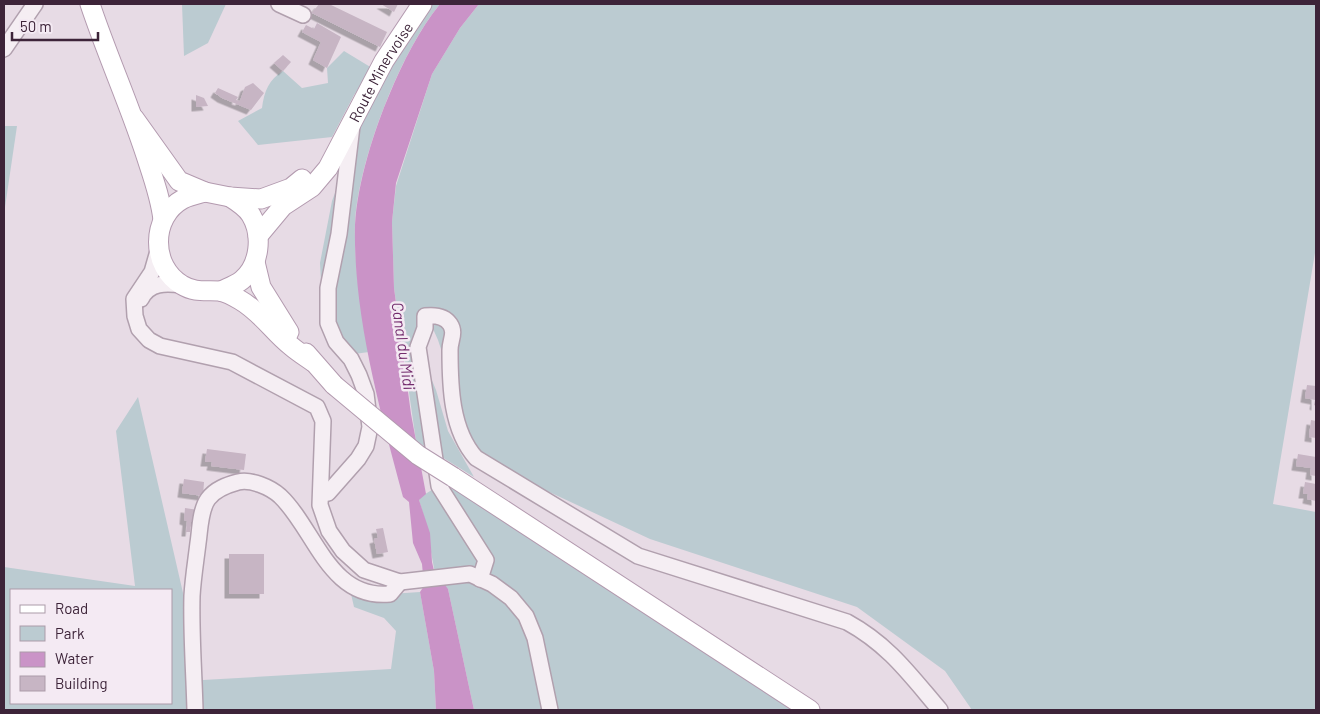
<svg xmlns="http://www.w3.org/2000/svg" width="1320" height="714" font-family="Barlow,sans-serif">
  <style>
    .green { fill: #bbcbd1; fill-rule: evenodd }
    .water { fill: #ca93c7 }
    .building { fill: #c7b5c4; filter: url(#shadow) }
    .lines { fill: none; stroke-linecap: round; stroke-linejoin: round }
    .minor-casing { stroke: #b1a0ae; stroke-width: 18 }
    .major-casing { stroke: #b39aaf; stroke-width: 21 }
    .minor { stroke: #f5eef3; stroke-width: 15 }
    .major { stroke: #fff; stroke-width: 19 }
    .major-bridge-casing { stroke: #b39aaf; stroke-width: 21; stroke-linecap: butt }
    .major-bridge { stroke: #fff; stroke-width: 19 }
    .labels { text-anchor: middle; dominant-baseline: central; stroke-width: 5; stroke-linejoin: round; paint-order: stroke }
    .street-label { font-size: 15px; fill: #3d2439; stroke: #f4eaf3 }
    .water-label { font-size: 16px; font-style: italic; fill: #732c6d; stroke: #f4eaf3 }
  </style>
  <defs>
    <filter id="shadow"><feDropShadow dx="-4.5" dy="4.5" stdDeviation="0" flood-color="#0004"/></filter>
  </defs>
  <rect width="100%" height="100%" fill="#e7dbe5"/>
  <!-- green -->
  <g class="green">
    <path d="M182,4H226L208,43L184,56Z"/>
    <path d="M422,4H440C400,52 358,161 355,224C354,268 361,309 369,352L354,354L323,319L320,263L332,201L354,143L353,120Z"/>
    <path d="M479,4H1316V247L1273,504L1316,512V710H972L945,671L857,607L650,539L502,470L474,449L438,340L425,311L418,347L436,390L448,431L474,477L416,441L394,288L392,222L396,186L432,74L460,28Z"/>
    <path d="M344,51L372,68L354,95L332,137L258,145L238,121L262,108C264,92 269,79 283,71L302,88L328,83L327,68Z"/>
    <path d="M4,126H17L4,214Z"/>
    <path d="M138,397L203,680L391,669L396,631L384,618L354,607L351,594L359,587L390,594L420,592L434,671L436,710H4V567L135,586L116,431ZM11,590H171V703H11Z"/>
    <path d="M453,477L777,688L790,710H474L448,589L437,584L425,520L419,500L422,496Z"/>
  </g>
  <!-- water -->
  <path class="water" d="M440,4H479L460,28L432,74L396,183L392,222L394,288L411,414L426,494L419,500L430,533L432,562L437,584L445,585L448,589L474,710H436L434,671L420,592L424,586L422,564L413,543L409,502L403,497C380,410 353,315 355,225C357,184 374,130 390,93C403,62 419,30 440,4Z"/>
  <!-- building -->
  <g class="building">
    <path d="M319,4H329L387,32L380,47L312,13Z"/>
    <path d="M381,4H398L394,12Z"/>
    <path d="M317,23L341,37L327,68L313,60L321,42L302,32L306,25L314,29Z"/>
    <path d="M283,55L291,62L283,71L274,63Z"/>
    <path d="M253,83L264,93L251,110L222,98L215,93L218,88L238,97L236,100L240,101L245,87Z"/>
    <path d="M196,95L204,98L208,106L196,107Z"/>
    <path d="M1307,385L1316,386V406L1314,405L1315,400L1305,398Z"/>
    <path d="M1311,420L1316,421V438L1309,437Z"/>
    <path d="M207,449L246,454L244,470L211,466L212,462H205Z"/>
    <path d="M1298,454L1316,457V476L1310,475L1311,468L1296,466Z"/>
    <path d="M184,479L204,482L203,496L182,493Z"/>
    <path d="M1305,482L1316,484V501L1307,499L1308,494H1303Z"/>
    <path d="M185,508L198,510L197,522H191L190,532H186L187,521L184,520Z"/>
    <path d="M383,528L388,552L377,554L374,539L378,538L376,529Z"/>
    <rect x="229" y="554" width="35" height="40"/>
  </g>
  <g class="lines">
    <!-- minor casing -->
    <g class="minor-casing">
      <g id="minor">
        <path d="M279,4L303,15"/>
        <path d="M4,49L35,4"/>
        <path d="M158,251L152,272L134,299L135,316L139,329L149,340L160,346L232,362L317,407L323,421L320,505L329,531L343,551L364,570L400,582L470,574L492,584L511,598L526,616L535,638L550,710"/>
        <path d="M141,299C149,282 166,283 182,285"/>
        <path d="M321,494L328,493L358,459L366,446L370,427L366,394L359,375L351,359L336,342L328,323V288L339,234L352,126"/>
        <path d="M480,579L486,560L439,486L418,347L425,328V316C434,315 444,315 450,324C456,333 450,340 450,350C450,386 451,430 476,458L638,556L847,622C889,645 910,675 940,710"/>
        <path d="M195,710C194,672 191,634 192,596C193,578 196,560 198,543C200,530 200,510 208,499C215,489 227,485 238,482C251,479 270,487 280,496C315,529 329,600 390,594L400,582"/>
      </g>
    </g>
    <!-- major casing -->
    <g class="major-casing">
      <g id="major">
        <path d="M90,4C108,58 132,110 149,165C155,183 161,201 163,220"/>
        <path d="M134,118L179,181L205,192L230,197L261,199L291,188L302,179"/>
        <path d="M205,192C198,194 189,196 183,199C150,217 151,267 182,285C195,293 206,290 219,291C226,292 235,297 240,300C261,312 273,332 291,346C298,352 306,357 313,362"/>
        <path id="s1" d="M258,236L283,206L312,187L328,168L384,61L422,4"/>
        <path d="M255,262L261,287L289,332"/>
        <path d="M221,291C227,288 236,285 242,280C260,265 263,235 251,215C246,207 238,202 230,197"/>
        <path d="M306,353L334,385"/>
        <path d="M453,477L810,710"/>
      </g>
    </g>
    <!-- minor -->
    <use href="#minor" class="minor"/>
    <!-- major -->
    <use href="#major" class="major"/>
    <!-- major-bridge casing -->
    <g class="major-bridge-casing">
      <path id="major-bridge" d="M334,385L418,455L453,477"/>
    </g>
    <!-- major-bridge -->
    <use href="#major-bridge" class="major-bridge"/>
  </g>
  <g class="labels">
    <!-- street labels -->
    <g class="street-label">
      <text stroke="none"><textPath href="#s1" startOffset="208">Route Minervoise</textPath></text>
    </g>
    <!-- water labels -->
    <g class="water-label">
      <text transform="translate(404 346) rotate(82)">Canal du Midi</text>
    </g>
  </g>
  <!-- border -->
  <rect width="1320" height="714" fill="none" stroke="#3d2439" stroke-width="10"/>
  <!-- legend -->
  <rect x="10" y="589" width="162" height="115" fill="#f4eaf3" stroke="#ab9ba9"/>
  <rect x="20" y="605" width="25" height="8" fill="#ffffff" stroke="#ab9ba9"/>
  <text x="55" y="614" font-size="15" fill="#3d2439">Road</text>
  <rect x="20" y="626" width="25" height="15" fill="#bbcbd1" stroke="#ab9ba9"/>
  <text x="55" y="639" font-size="15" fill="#3d2439">Park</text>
  <rect x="20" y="652" width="25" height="15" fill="#ca93c7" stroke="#ab9ba9"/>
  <text x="55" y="664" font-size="15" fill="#3d2439">Water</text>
  <rect x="20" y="676" width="25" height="15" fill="#c7b5c4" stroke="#ab9ba9"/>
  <text x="55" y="689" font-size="15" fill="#3d2439">Building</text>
  <!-- scale -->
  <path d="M12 32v8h86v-8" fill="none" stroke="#3d2439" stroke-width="2.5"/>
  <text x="20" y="32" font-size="15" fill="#3d2439" stroke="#f4eaf3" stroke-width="4" paint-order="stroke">50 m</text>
</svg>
